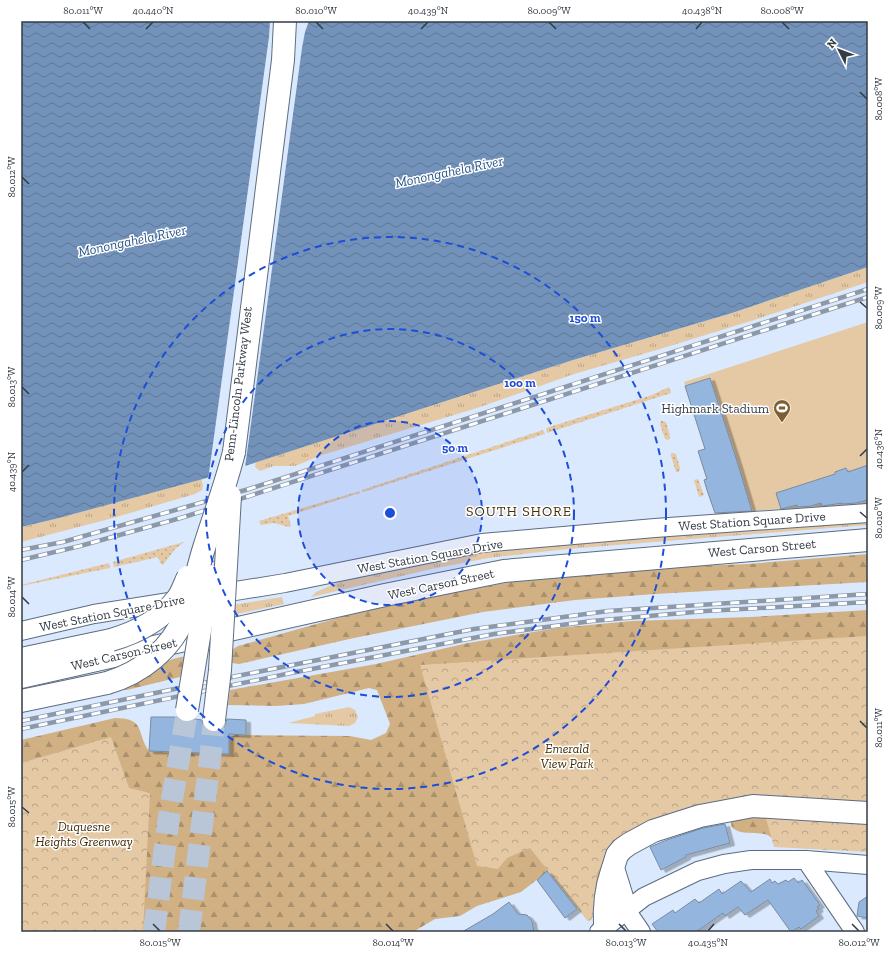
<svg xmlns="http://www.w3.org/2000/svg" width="889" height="953" font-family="'Zilla Slab',serif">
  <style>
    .grass { fill: url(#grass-tufts) }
    .forest { fill: url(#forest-firs) }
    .park { fill: url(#park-crowns) }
    .garden { fill: url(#garden-dots) }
    .pitch { fill: #e4c9a4 }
    .water { fill: url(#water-waves) }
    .pier { fill: #dae9fd }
    .building { fill: #94b5de; stroke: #7a8ba1; filter: url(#shadow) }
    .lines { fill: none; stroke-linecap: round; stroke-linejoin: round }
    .highway-tunnel { stroke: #b9c6d8; stroke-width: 22; stroke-dasharray: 22 11; stroke-linecap: butt }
    .minor-casing { stroke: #5c6d82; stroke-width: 20 }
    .major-casing { stroke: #5c6d82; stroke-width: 24 }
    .highway-casing { stroke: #5c6d82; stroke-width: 24 }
    .minor { stroke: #fff; stroke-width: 18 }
    .major { stroke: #fff; stroke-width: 22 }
    .highway { stroke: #fff; stroke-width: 22 }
    .rail-casing { stroke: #8d99a8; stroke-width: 4.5 }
    .rail { stroke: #fff; stroke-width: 3; stroke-dasharray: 9; stroke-linecap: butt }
    .highway-bridge-casing { stroke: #5c6d82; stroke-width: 24; stroke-linecap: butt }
    .highway-bridge { stroke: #fff; stroke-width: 22 }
    .ticks { fill: none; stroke: #333b44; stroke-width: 1.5 }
    .ring { fill: none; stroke: #1d4ed8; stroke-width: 2; stroke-dasharray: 7 5 }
    .labels { text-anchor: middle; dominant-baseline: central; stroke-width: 3; stroke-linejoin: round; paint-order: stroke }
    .street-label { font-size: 13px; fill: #333b44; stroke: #fff }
    .poi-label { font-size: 13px; fill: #333b44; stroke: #fff; text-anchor: end }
    .park-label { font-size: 13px; font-style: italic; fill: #422c06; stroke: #fff }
    .water-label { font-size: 14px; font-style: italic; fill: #29568a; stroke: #fff }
    .neighbourhood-label { font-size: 14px; letter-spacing: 1px; fill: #432d07; stroke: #fff }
    .centre { fill: #1d4ed8; stroke: #fff; stroke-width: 2 }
    .ring-label { font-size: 12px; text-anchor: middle; font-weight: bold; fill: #1d4ed8; stroke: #fff; stroke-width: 3; stroke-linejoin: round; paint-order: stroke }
    .neatline { fill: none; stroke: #333b44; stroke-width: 1.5 }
    .ticks-label { font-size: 10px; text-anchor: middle; fill: #333b44 }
  </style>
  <defs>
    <pattern id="grass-tufts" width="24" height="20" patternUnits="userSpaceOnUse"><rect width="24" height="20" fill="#e4c9a4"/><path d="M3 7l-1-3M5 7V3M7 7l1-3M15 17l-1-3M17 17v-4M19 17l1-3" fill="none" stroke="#b9a487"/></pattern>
    <pattern id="forest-firs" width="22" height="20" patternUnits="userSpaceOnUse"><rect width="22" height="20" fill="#d1b184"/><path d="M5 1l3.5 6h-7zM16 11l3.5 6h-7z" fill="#aa916e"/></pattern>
    <pattern id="park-crowns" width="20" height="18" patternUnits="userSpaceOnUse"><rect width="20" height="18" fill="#e4c9a4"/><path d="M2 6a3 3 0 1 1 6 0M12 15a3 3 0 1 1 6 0" fill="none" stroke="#b9a487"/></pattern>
    <pattern id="garden-dots" width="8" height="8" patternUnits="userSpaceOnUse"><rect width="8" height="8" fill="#e4c9a4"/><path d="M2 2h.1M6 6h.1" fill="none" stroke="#b9a487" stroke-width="1.8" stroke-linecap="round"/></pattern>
    <pattern id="water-waves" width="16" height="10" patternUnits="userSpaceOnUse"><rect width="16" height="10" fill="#7292ba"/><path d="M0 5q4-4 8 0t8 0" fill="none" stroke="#5e7899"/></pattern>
    <filter id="shadow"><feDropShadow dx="4.5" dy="2.5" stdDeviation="0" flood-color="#0004"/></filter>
  </defs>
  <rect width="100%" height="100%" fill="#dae9fd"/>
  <!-- grass -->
  <g class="grass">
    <path d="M868,267V282L754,320L660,349L574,374L477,408L322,455L295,466H274L260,471L255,467L256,462L573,360L732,313Z"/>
    <path d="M201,479L203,485L202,490L195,494L113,518L21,542V527L55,519Z"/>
    <path d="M868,520V525L567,549L488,558L432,569L311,597L316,592L353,576L489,550Z"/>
    <path d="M282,597L284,604L232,615V605Z"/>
    <path d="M349,707L355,710L358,717L355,723L349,726L288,723L315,716V714Z"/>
  </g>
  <!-- forest -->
  <g class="forest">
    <path d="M868,554V582L655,594L575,600L483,612L354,638L239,664L232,663L230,659L233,649L238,646L345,616L413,600L511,582L599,574L642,568L748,564Z"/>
    <path d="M868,610V802L650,821L591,920L588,921L548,871L521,892L477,906L460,916L435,919L413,932H21V740L115,718C146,718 136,733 149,751L228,754L229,737L236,735L350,736L371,740L386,733L390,724L377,690L369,688L304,704L276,706L228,705L230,690L376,664L468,643L557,628L632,621L750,617Z"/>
    <path d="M187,656L184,676L127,690H122L120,688C141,675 162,659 187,656Z"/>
    <path d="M770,815L775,840C771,838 768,834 764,834C754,832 725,836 732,818Z"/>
  </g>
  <!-- park -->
  <g class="park">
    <path d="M868,636V852L774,847L760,797L615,843L597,873L593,915L588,921L530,848L507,858L498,869L477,866L420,665Z"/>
    <path d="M111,737L129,788L150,793L143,932H21V763Z"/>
  </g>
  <!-- garden -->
  <g class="garden">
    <path d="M669,387L671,393L547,433L546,428L652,395Z"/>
    <path d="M661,421H663L666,422L670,436L669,440L665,439L660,424Z"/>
    <path d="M543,430L545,434L363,492L362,490Z"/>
    <path d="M671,453H673L676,454L680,468L679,472H676L671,456Z"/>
    <path d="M698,479L704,495L699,497L694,480Z"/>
    <path d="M360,491V493L288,516L291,526L289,527L274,523L261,525L259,521Z"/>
    <path d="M184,542L175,549L163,565L161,564L158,557L114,567L113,562Z"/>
    <path d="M109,563L110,568L21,586V585Z"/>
  </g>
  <!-- pitch -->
  <path class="pitch" d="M868,322V502L727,513V515L716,517L704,480L706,478L698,451L705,449L684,382Z"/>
  <!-- water -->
  <path class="water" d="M21,21H868V267L732,313L573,360L214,476L55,519L21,527Z"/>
  <!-- pier -->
  <path class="pier" d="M270,21H309L305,32L302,48L245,468L208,480L269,37Z"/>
  <!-- building -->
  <g class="building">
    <path d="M710,378L736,458L752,511L715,513L707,490L704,480L707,479L698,451L705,449L685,386Z"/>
    <path d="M868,465V500L856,503L843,504L842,503L822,506L821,503L811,506L798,507L797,505L781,509L776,493L835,474V472L846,468L848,472Z"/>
    <path d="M151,717H177L179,720L185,722H191L195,719L202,720L203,725L206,730L213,732H219L224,728L227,719L246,720V735L229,734V754L149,751Z"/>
    <path d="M725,824L730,843L686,855V857L661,870L650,847L667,840L703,828Z"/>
    <path d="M547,871L577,909L565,918L537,880Z"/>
    <path d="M794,878L798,883L802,880L820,905L817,907L819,909L816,911L819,916L801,929L799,927L791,932L768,900L745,915L738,907L725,916L723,913L696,932H658L652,924L673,910L675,913L695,899L699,903L719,889L722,894L741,881L751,892L770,879L772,883L775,881L778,884L786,880L788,882Z"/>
    <path d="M868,896V918L857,916L859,902Z"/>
    <path d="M509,902L518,914L527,915L532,921L534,932H462L493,914Z"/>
  </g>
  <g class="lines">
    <!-- highway-tunnel -->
    <g class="highway-tunnel">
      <path d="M154,932L169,817L186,718"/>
      <path d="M189,932L212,742L214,720"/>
    </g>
    <!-- minor casing -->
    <g class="minor-casing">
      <g id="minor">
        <path d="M211,595L285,583L482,543L655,528L868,513"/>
        <path d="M21,631L94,614L182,600"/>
        <path d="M806,860L855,932"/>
        <path d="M626,910L641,932"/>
        <path d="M599,932L644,897L698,871L724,864L751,860H806L868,865"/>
      </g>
    </g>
    <!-- major casing -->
    <g class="major-casing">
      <g id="major">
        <path d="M21,677L385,595L504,571L868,540"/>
        <path d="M626,910L613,868L617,855L622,849L629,844L653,831L700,816L753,806L868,813"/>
        <path d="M605,927C604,908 606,888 612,871"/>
      </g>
    </g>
    <!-- highway casing -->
    <g class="highway-casing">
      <g id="highway">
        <path d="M234,452L283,60L285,21"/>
        <path d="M21,659L111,640"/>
        <path d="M21,701L107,683"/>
      </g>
    </g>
    <!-- minor -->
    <use href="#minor" class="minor"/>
    <!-- major -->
    <use href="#major" class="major"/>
    <!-- highway -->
    <use href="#highway" class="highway"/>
    <!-- rail casing -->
    <g class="rail-casing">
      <g id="rail">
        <path d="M21,550L63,542L249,489L868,289"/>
        <path d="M21,560L80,546L184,517L868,297"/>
        <path d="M21,721L237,676L474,629L608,611L868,594"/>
        <path d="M21,729L291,673L494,634L592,621L706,611L868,602"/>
      </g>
    </g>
    <!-- rail -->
    <use href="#rail" class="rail"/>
    <!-- highway-bridge casing -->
    <g class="highway-bridge-casing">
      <g id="highway-bridge">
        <path d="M111,640C135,633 161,620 177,599C182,593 184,585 188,577"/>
        <path d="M107,683C141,673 172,649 185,615C193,593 197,570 204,548C214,516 226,484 234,452"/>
        <path d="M187,710L209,576"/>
        <path d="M214,720L220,670L230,496"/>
      </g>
    </g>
    <!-- highway-bridge -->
    <use href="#highway-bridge" class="highway-bridge"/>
  </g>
  <!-- ticks -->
  <path class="ticks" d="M83,22L90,29M316,22L323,29M549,22L556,29M782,22L789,29M146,29L153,22M421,29L428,22M696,29L702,22M860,92L867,99M22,177L29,184M860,302L867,308M22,387L29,394M860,456L867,449M22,472L29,465M860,512L867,518M22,597L29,604M860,721L867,728M22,807L29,813M153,924L160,931M386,924L393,931M619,924L626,931M852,924L859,931M708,931L714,924"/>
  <!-- distance rings -->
  <circle cx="390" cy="513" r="92" fill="#1d4ed8" fill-opacity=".12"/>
  <g class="ring">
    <circle cx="390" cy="513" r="92"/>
    <circle cx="390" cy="513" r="184"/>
    <circle cx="390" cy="513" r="276"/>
  </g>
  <!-- icons -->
  <defs>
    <g id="stadium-pin" transform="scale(0.9)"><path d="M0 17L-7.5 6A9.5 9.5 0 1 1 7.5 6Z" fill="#7d5f33" stroke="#fff"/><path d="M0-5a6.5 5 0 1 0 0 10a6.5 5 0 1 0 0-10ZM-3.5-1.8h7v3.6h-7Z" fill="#fff"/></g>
  </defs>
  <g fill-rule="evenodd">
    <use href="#stadium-pin" x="782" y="408"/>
  </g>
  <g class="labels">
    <!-- street labels -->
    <g class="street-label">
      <text transform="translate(238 384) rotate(-83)">Penn-Lincoln Parkway West</text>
      <text transform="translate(752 521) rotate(-4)">West Station Square Drive</text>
      <text transform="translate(762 548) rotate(-5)">West Carson Street</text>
      <text transform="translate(430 556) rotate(-10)">West Station Square Drive</text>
      <text transform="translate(441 584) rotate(-12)">West Carson Street</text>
      <text transform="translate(112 613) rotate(-11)">West Station Square Drive</text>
      <text transform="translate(124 654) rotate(-13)">West Carson Street</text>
    </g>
    <!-- poi labels -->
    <g class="poi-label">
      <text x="769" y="408">Highmark Stadium</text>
    </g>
    <!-- park labels -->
    <g class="park-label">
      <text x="567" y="748">Emerald<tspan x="567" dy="15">View Park</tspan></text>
      <text x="84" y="826">Duquesne<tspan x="84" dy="15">Heights Greenway</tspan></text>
    </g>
    <!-- water labels -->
    <g class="water-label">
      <text transform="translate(449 172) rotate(-12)">Monongahela River</text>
      <text transform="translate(132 241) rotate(-12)">Monongahela River</text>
    </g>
    <!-- neighbourhood labels -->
    <g class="neighbourhood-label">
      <text x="519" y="511">SOUTH SHORE</text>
    </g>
  </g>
  <circle cx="390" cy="513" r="6" class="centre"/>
  <g class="ring-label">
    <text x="585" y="322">150 m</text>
    <text x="520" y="387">100 m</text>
    <text x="455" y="452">50 m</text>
  </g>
  <!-- border -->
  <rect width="889" height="953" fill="none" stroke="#ffffff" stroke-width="44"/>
  <!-- north arrow -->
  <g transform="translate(839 50) rotate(312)" stroke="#ffffff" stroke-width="3" paint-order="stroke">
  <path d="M0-3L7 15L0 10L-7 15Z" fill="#333b44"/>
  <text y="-6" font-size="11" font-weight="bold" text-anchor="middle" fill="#333b44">N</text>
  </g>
  <rect x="22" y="22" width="845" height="909" class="neatline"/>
  <g class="ticks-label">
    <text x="83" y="14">80.011°W</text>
    <text x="153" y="14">40.440°N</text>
    <text x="316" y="14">80.010°W</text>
    <text x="428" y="14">40.439°N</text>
    <text x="549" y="14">80.009°W</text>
    <text x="702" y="14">40.438°N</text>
    <text x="782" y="14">80.008°W</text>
    <text transform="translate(878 99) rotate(-90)" y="4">80.008°W</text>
    <text transform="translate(11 177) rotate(-90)" y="4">80.012°W</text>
    <text transform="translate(878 308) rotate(-90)" y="4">80.009°W</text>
    <text transform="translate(11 387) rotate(-90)" y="4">80.013°W</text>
    <text transform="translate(878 449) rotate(-90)" y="4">40.436°N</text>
    <text transform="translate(11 472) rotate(-90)" y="4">40.439°N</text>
    <text transform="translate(878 518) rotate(-90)" y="4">80.010°W</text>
    <text transform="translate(11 597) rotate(-90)" y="4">80.014°W</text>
    <text transform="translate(878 728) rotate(-90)" y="4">80.011°W</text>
    <text transform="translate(11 807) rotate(-90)" y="4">80.015°W</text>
    <text x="160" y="946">80.015°W</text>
    <text x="393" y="946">80.014°W</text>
    <text x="626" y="946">80.013°W</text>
    <text x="708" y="946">40.435°N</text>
    <text x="859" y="946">80.012°W</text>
  </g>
</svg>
